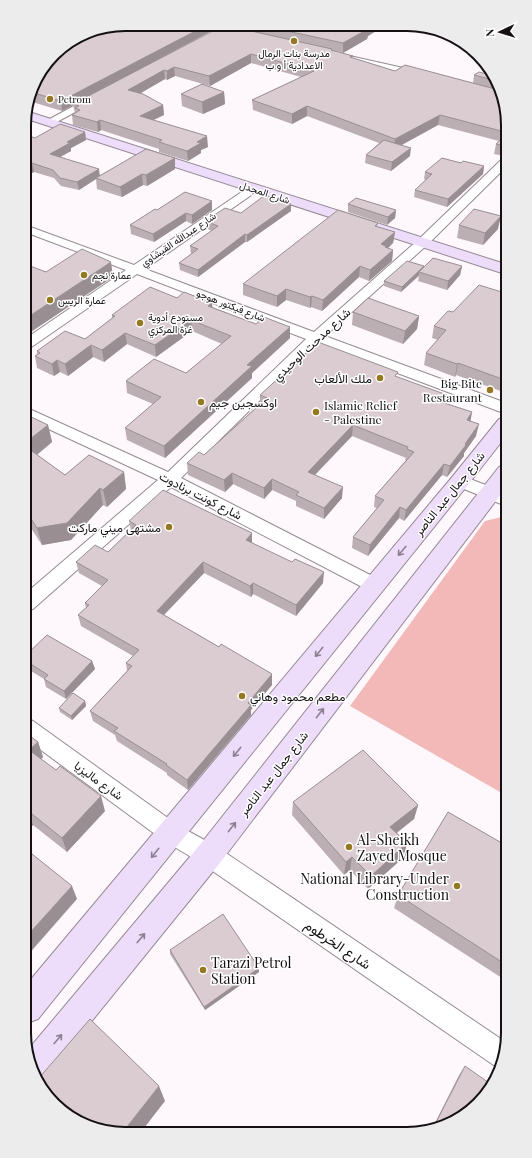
<svg xmlns="http://www.w3.org/2000/svg" width="532" height="1158" font-family="'Playfair Display',Vazirmatn,serif">
  <style>
    .green { fill: #f2b9b8 }
    .lines { fill: none; stroke-linecap: round; stroke-linejoin: round }
    .minor-casing { stroke: #958b93; stroke-width: 2 }
    .secondary-casing { stroke: #958b93; stroke-width: 2 }
    .minor { fill: #fff; fill-rule: evenodd }
    .secondary { fill: #eedcfb; fill-rule: evenodd }
    .wall { fill: #bcafb4 }
    .shaded-wall { fill: #998f92 }
    .building { fill: #dbccd1; stroke: #998f92 }
    .oneway { stroke: #8c8093 }
    .poi-dot { fill: #947920; stroke: #fff; stroke-width: 1.5 }
    .labels { text-anchor: middle; dominant-baseline: central; stroke-width: 3; stroke-linejoin: round; paint-order: stroke }
    .far-poi-label { font-size: 10px; fill: #141013; stroke: #fff; text-anchor: start }
    .far-street-label { font-size: 10px; fill: #141013; stroke: #fff }
    .street-label { font-size: 12px; fill: #141013; stroke: #fff }
    .poi-label { font-size: 12px; fill: #141013; stroke: #fff; text-anchor: end }
    .near-poi-label { font-size: 14px; fill: #141013; stroke: #fff; text-anchor: start }
    .near-street-label { font-size: 14px; fill: #141013; stroke: #fff }
    .rim { fill: none; stroke: #141013; stroke-width: 2 }
  </style>
  <rect width="100%" height="100%" fill="#fef7fc"/>
  <!-- green -->
  <path class="green" d="M506,516L507,796L350,706L485,521Z"/>
  <g class="lines">
    <!-- minor casing -->
    <g class="minor-casing">
      <g id="minor">
        <path d="M191,24L209,25L243,32L244,34L240,37Z"/>
        <path d="M341,54L421,72L426,75L421,78L338,59L336,57L338,55Z"/>
        <path d="M96,94L101,97L99,99L55,123L51,124L46,121Z"/>
        <path d="M505,159V168L426,246L325,336L506,403V414L318,343L181,478L380,580L383,585L380,590L374,592L368,590L171,487L33,609L26,611V593L158,480L25,418V407L168,472L306,339L137,274L30,348L25,349V339L126,270L25,232V225L134,265L249,187H257L259,189L257,191L145,269L314,332L418,240L501,160Z"/>
        <path d="M460,475L506,493V506L454,485L452,481L454,477Z"/>
        <path d="M26,718L33,721L179,826L217,847L507,1043L501,1069L495,1066L201,863L163,840L26,739Z"/>
      </g>
    </g>
    <!-- secondary casing -->
    <g class="secondary-casing">
      <g id="secondary">
        <path d="M26,111L505,264V274L24,118Z"/>
        <path d="M506,417V436L467,486L38,1019L27,1023V984L453,476L499,419Z"/>
        <path d="M506,465V487L498,498L219,864L44,1080L41,1082L28,1059L27,1051L199,846L499,467Z"/>
      </g>
    </g>
    <!-- minor -->
    <use href="#minor" class="minor"/>
    <!-- secondary -->
    <use href="#secondary" class="secondary"/>
  </g>
  <!-- wall -->
  <g class="wall">
    <path d="M125,24L211,25V31L106,87L231,27L230,25L384,26L368,36L367,39L343,53L332,50L353,58L395,71L473,83L474,75H490L504,99L505,156L494,154L496,144L499,141L438,125L402,145L410,156L391,171L365,163L366,155L379,143L307,116L292,124L253,110L252,100L301,77L251,63L210,86L175,76L167,80L165,79L140,93L163,105L164,115L153,120L208,147L201,150V153L188,161L159,152V149L101,130L98,132L73,125L72,115L75,113L73,105L62,111L29,101L35,80Z"/>
    <path d="M224,92L225,104L203,114L182,106L181,94Z"/>
    <path d="M85,132L86,140L71,148V151L60,157L100,175L175,158V169L147,186L143,185L122,197L97,189L96,179L79,190L61,186L54,178L34,172L24,177V134L35,138Z"/>
    <path d="M461,163L484,166L483,174L447,207L414,197L415,190L426,180L424,179L425,172Z"/>
    <path d="M505,189V199L503,198Z"/>
    <path d="M212,201V210L192,224L186,221L154,242L131,234L130,225L157,210Z"/>
    <path d="M291,204V211L247,242H245L198,277L180,270L179,263L191,254L190,246L212,231L206,228L205,221L241,213Z"/>
    <path d="M348,204L396,210L395,218L387,225L348,212Z"/>
    <path d="M378,223L377,227L395,232L393,243L388,248L393,250L392,261L369,281L359,277L322,311L311,307L310,308L286,300L277,307L243,295V284Z"/>
    <path d="M459,225L498,229L483,245L457,238Z"/>
    <path d="M424,266H462L460,275L447,290L418,281L419,276L401,292L384,286V281Z"/>
    <path d="M505,293L506,393L456,375L455,377L424,365L426,353L438,340L432,338L434,326L453,312Z"/>
    <path d="M177,298L212,307L290,338L252,373V378L165,458L127,440L125,428L153,404L127,393L126,381L186,373L222,344L192,331L156,357L127,344L104,362L93,357L68,376L60,372L54,376L37,368L35,356L37,354V351L85,339L112,318V315Z"/>
    <path d="M353,312L419,316L417,329L403,344L352,325Z"/>
    <path d="M398,377L445,404L472,412L470,421L476,436L464,453V456L447,477L442,475L404,521L399,518L368,556L352,548L353,537L377,508L374,507L375,496L406,460H405L406,458L352,436L315,475L342,498L324,519L296,506V501L272,490L264,499L233,484L225,492L188,475L187,463L204,455L260,404V395Z"/>
    <path d="M25,414L48,425L52,442L37,455L65,475L124,472L126,489L107,507L103,505L71,540L42,545L29,525L26,528Z"/>
    <path d="M129,521L252,543L323,583L296,616L253,594L251,597L204,573L164,615L219,647L272,674V685L251,710V715L188,790L167,775V773L117,741L115,735L93,721L90,711L127,671L126,663L133,656L81,626L78,615L86,608L85,603L102,586L79,573L76,562L108,552L131,530Z"/>
    <path d="M26,655L92,661L95,669L66,699L46,687L44,679L26,668Z"/>
    <path d="M85,701L86,706L72,720L60,712L59,708Z"/>
    <path d="M26,733L38,742L43,757L41,759L105,811L67,852L33,825L27,831Z"/>
    <path d="M293,802L418,805L414,819L397,833L407,843L404,857L368,889L350,870L344,875L292,815Z"/>
    <path d="M507,846L508,982L394,908L398,895Z"/>
    <path d="M170,950L259,968V972L205,1010L170,954Z"/>
    <path d="M465,1066L433,1130L431,1131L459,1075Z"/>
  </g>
  <!-- shaded-wall -->
  <g class="shaded-wall">
    <path d="M207,25H211V31L62,111L61,101Z"/>
    <path d="M370,26H384L368,36L367,39L343,53V43Z"/>
    <path d="M251,54V63L210,86L209,76Z"/>
    <path d="M174,67L175,76L167,80V71Z"/>
    <path d="M164,70L165,79L129,100L128,90Z"/>
    <path d="M224,92L225,104L203,114L202,102Z"/>
    <path d="M163,105L164,115L141,126L140,116Z"/>
    <path d="M307,106V116L292,124V114Z"/>
    <path d="M440,115L438,125L394,149L395,139Z"/>
    <path d="M100,120L101,130L98,132L97,122Z"/>
    <path d="M85,132L86,140L71,148V151L51,162L50,154L67,142Z"/>
    <path d="M207,136L208,147L201,150V153L188,161L187,151L197,142Z"/>
    <path d="M411,148L410,156L391,171L392,162Z"/>
    <path d="M175,158V169L147,186L146,175Z"/>
    <path d="M32,163L34,172L24,177V168Z"/>
    <path d="M484,166L483,174L447,207L448,199Z"/>
    <path d="M99,169L100,177L96,178V179L79,190L77,182Z"/>
    <path d="M142,174L143,185L122,197L120,187Z"/>
    <path d="M212,201V210L192,224V215Z"/>
    <path d="M291,204V211L247,242V235Z"/>
    <path d="M396,210L395,218L387,225L388,217Z"/>
    <path d="M186,213V221L154,242L153,234Z"/>
    <path d="M501,216L498,229L483,245L485,233Z"/>
    <path d="M395,232L393,243L386,250L381,244Z"/>
    <path d="M245,234V242L198,277V270Z"/>
    <path d="M393,250L392,261L369,281L370,270Z"/>
    <path d="M111,262L113,277L25,336V319Z"/>
    <path d="M360,266L359,277L322,311L323,300Z"/>
    <path d="M424,266L419,272V275L401,292L402,287Z"/>
    <path d="M462,266L460,275L447,290L448,281Z"/>
    <path d="M286,289V300L277,307V296Z"/>
    <path d="M312,296L311,307L310,308V297Z"/>
    <path d="M212,303L213,314L208,306Z"/>
    <path d="M419,316L417,329L403,344L405,331Z"/>
    <path d="M191,320L192,331L156,357L155,345Z"/>
    <path d="M290,327V338L252,373V378L165,458L164,446L247,365Z"/>
    <path d="M125,333L127,344L104,362L102,350Z"/>
    <path d="M91,345L93,357L68,376L65,364Z"/>
    <path d="M57,360L60,372L54,376L52,364Z"/>
    <path d="M458,363L456,375L455,377L457,364Z"/>
    <path d="M447,395L445,407L441,402Z"/>
    <path d="M472,412L470,424L467,420Z"/>
    <path d="M479,424L476,436L464,453V456L447,477L450,466Z"/>
    <path d="M48,425L52,442L28,462L25,450V443Z"/>
    <path d="M353,425L352,436L307,483L308,472Z"/>
    <path d="M444,464L442,475L404,521L406,510Z"/>
    <path d="M124,472L126,489L107,507L103,490Z"/>
    <path d="M232,473L233,484L225,492L224,480Z"/>
    <path d="M272,479V490L264,499V488Z"/>
    <path d="M343,487L342,498L324,519V508Z"/>
    <path d="M100,488L103,505L71,540L42,545L37,528Z"/>
    <path d="M400,507L399,518L368,556L370,545Z"/>
    <path d="M26,513L29,525L26,528Z"/>
    <path d="M252,533V544L246,540Z"/>
    <path d="M203,562L204,573L158,621L157,611Z"/>
    <path d="M324,572L323,583L296,616V605Z"/>
    <path d="M253,583V594L251,597L250,586Z"/>
    <path d="M92,661L95,669L66,699L64,691Z"/>
    <path d="M272,674V685L251,710V715L188,790L187,780L248,703Z"/>
    <path d="M85,701L86,706L72,720L71,716Z"/>
    <path d="M38,742L43,757L35,765L29,750Z"/>
    <path d="M101,796L105,811L67,852L62,838Z"/>
    <path d="M418,805L414,819L387,840L390,827Z"/>
    <path d="M27,810L33,825L27,831Z"/>
    <path d="M407,843L404,857L368,889L371,876Z"/>
    <path d="M352,857L350,870L344,875L346,862Z"/>
    <path d="M72,886L77,899L27,956V936Z"/>
    <path d="M259,968V972L205,1010L204,1007Z"/>
    <path d="M159,1086L165,1101L141,1132H123Z"/>
  </g>
  <!-- building -->
  <g class="building">
    <path d="M125,24L207,25L61,101L31,92L35,80L58,49L87,32Z"/>
    <path d="M224,25L332,49L331,50L353,56L350,57L395,71L405,65L499,90L504,99L505,132L440,115L395,139L307,106L292,114L252,100L314,71L251,54L209,76L174,67L167,71L164,70L128,90L143,94L163,105L140,116L207,136L197,142L201,143L187,151L159,142L162,140L100,120L97,122L72,115L80,110L75,108L79,106L73,104Z"/>
    <path d="M259,25L370,26L365,29H368L343,43Z"/>
    <path d="M479,72L490,75L493,80L474,75Z"/>
    <path d="M202,84L224,92L202,102L181,94Z"/>
    <path d="M60,124L85,132L67,142L70,143L50,154L99,169L77,182L60,178L53,170L32,163L24,168V134L35,138Z"/>
    <path d="M505,136V146L496,144Z"/>
    <path d="M384,140L411,148L392,162L366,155Z"/>
    <path d="M146,149L175,158L146,175L142,174L120,187L96,178Z"/>
    <path d="M442,158L461,163L463,161L484,166L448,199L415,190L432,174L425,172Z"/>
    <path d="M185,192L212,201L192,215L186,213L153,234L130,225L155,209L157,210Z"/>
    <path d="M265,195L291,204L247,235L245,234L198,270L179,263L198,249L190,246L218,226L205,221L225,208L241,213Z"/>
    <path d="M356,198L396,210L388,217L348,204Z"/>
    <path d="M474,209L501,216L485,233L459,225Z"/>
    <path d="M338,210L378,223L375,226L395,232L381,244L386,246L385,247L393,250L370,270L360,266L323,300L312,296L310,297L286,289L277,296L243,284Z"/>
    <path d="M82,249L111,262L25,319V264L46,272Z"/>
    <path d="M433,258L462,266L448,281L419,272Z"/>
    <path d="M407,261L424,266L402,287L384,281Z"/>
    <path d="M479,285L505,293V380L458,363L457,364L426,353L446,330L434,326L448,311L453,312Z"/>
    <path d="M150,287L177,298L184,292L212,303L208,306L256,324L264,317L290,327L247,365L252,366L164,446L125,428L161,397L126,381L154,359L186,373L231,336L191,320L155,345L125,333L102,350L91,345L65,364L57,360L52,364L35,356L40,353L37,351L65,331L85,339L115,316L112,315Z"/>
    <path d="M368,298L419,316L405,331L353,312Z"/>
    <path d="M318,342L398,372L395,376L447,395L441,402L472,412L467,420L479,424L465,444L466,445L450,466L444,464L406,510L400,507L370,545L353,537L384,500L375,496L414,452L407,449L408,447L353,425L308,472L343,487L324,508L296,495L299,492L272,479L264,488L232,473L224,480L187,463L199,452L204,455L267,398L260,395Z"/>
    <path d="M25,414L48,425L25,443Z"/>
    <path d="M25,446L65,475L89,455L124,472L103,490L100,488L67,523L37,528L26,511Z"/>
    <path d="M163,490L252,533L246,540L292,562L295,559L324,572L296,605L253,583L250,586L203,562L157,611L219,647L221,644L272,674L248,703L251,705L187,780L166,765L167,764L114,731L118,728L90,711L132,666L126,663L139,650L78,615L89,605L85,603L108,580L76,562L95,545L108,552L136,525L129,521Z"/>
    <path d="M47,635L92,661L64,691L44,679L48,675L26,661V655Z"/>
    <path d="M73,693L85,701L71,716L59,708Z"/>
    <path d="M26,733L38,742L29,750L56,770L60,766L101,796L62,838L27,810V775L28,773L27,772Z"/>
    <path d="M363,750L418,805L390,827L407,843L371,876L352,857L346,862L293,802Z"/>
    <path d="M448,812L507,846L508,966L398,895Z"/>
    <path d="M27,850L72,886L27,936Z"/>
    <path d="M223,914L259,968L204,1007L170,950Z"/>
    <path d="M90,1019L159,1086L123,1132H106L58,1109L39,1078Z"/>
    <path d="M465,1066L492,1085L483,1099L433,1130H432Z"/>
  </g>
  <!-- one-way arrows -->
  <defs><path id="oneway-shaft" d="M-6 0H5M1.5-3L5.5 0L1.5 3" fill="none" stroke-width="1.6" stroke-linecap="round" stroke-linejoin="round"/></defs>
  <g class="oneway">
    <use href="#oneway-shaft" transform="translate(402 551) rotate(130)"/>
    <use href="#oneway-shaft" transform="translate(319 652) rotate(129)"/>
    <use href="#oneway-shaft" transform="translate(320 713) rotate(-52)"/>
    <use href="#oneway-shaft" transform="translate(237 752) rotate(129)"/>
    <use href="#oneway-shaft" transform="translate(232 827) rotate(-52)"/>
    <use href="#oneway-shaft" transform="translate(155 853) rotate(129)"/>
    <use href="#oneway-shaft" transform="translate(141 938) rotate(-50)"/>
    <use href="#oneway-shaft" transform="translate(58 1039) rotate(-50)"/>
  </g>
  <!-- markers -->
  <g class="poi-dot">
    <circle cx="294" cy="41" r="4"/>
    <circle cx="50" cy="99" r="4"/>
    <circle cx="84" cy="275" r="4"/>
    <circle cx="50" cy="300" r="4"/>
    <circle cx="140" cy="323" r="4"/>
    <circle cx="380" cy="378" r="4"/>
    <circle cx="490" cy="390" r="4"/>
    <circle cx="201" cy="402" r="4"/>
    <circle cx="316" cy="412" r="4"/>
    <circle cx="169" cy="527" r="4"/>
    <circle cx="242" cy="696" r="4"/>
    <circle cx="349" cy="847" r="4"/>
    <circle cx="457" cy="886" r="4"/>
    <circle cx="203" cy="970" r="4"/>
  </g>
  <g class="labels">
    <!-- far-poi labels -->
    <g class="far-poi-label">
      <text x="294" y="53" text-anchor="middle">مدرسة بنات الرمال<tspan x="294" dy="12">الاعدادية أ و ب</tspan></text>
      <text x="58" y="99">Petrom</text>
      <text x="92" y="275">عمارة نجم</text>
      <text x="58" y="300">عمارة الريس</text>
      <text x="148" y="317">مستودع أدوية<tspan x="148" dy="12">غزة المركزي</tspan></text>
    </g>
    <!-- far-street labels -->
    <g class="far-street-label">
      <text transform="translate(265 192) rotate(18)">شارع المجدل</text>
      <text transform="translate(178 239) rotate(-34)">شارع عبدالله القيشاوي</text>
      <text transform="translate(231 305) rotate(21)">شارع فيكتور هوجو</text>
    </g>
    <!-- street labels -->
    <g class="street-label">
      <text transform="translate(311 344) rotate(-43)">شارع مدحت الوحيدي</text>
      <text transform="translate(449 493) rotate(-51)">شارع جمال عبد الناصر</text>
      <text transform="translate(201 495) rotate(27)">شارع كونت برنادوت</text>
      <text transform="translate(273 773) rotate(-52)">شارع جمال عبد الناصر</text>
      <text transform="translate(99 780) rotate(36)">شارع ماليزيا</text>
    </g>
    <!-- poi labels -->
    <g class="poi-label">
      <text x="372" y="378">ملك الألعاب</text>
      <text x="482" y="383">Big Bite<tspan x="482" dy="14">Restaurant</tspan></text>
      <text x="209" y="402" text-anchor="start">اوكسجين جيم</text>
      <text x="324" y="405" text-anchor="start">Islamic Relief<tspan x="324" dy="14">- Palestine</tspan></text>
      <text x="161" y="527">مشتهى ميني ماركت</text>
      <text x="250" y="696" text-anchor="start">مطعم محمود وهاني</text>
    </g>
    <!-- near-poi labels -->
    <g class="near-poi-label">
      <text x="357" y="839">Al-Sheikh<tspan x="357" dy="16">Zayed Mosque</tspan></text>
      <text x="449" y="878" text-anchor="end">National Library-Under<tspan x="449" dy="16">Construction</tspan></text>
      <text x="211" y="962">Tarazi Petrol<tspan x="211" dy="16">Station</tspan></text>
    </g>
    <!-- near-street labels -->
    <g class="near-street-label">
      <text transform="translate(338 944) rotate(34)">شارع الخرطوم</text>
    </g>
  </g>
  <!-- crop -->
  <path d="M0 0H532V1158H0ZM125 31H407A94 94 0 0 1 501 125V1033A94 94 0 0 1 407 1127H125A94 94 0 0 1 31 1033V125A94 94 0 0 1 125 31Z" fill="#ececec" fill-rule="evenodd"/>
  <path class="rim" d="M125 31H407A94 94 0 0 1 501 125V1033A94 94 0 0 1 407 1127H125A94 94 0 0 1 31 1033V125A94 94 0 0 1 125 31Z"/>
  <!-- north arrow -->
  <g transform="translate(500 32) rotate(266)" stroke="#ffffff" stroke-width="3" paint-order="stroke">
  <path d="M0-3L7 15L0 10L-7 15Z" fill="#141013"/>
  <text y="-6" font-size="11" font-weight="bold" text-anchor="middle" fill="#141013">N</text>
  </g>
</svg>
